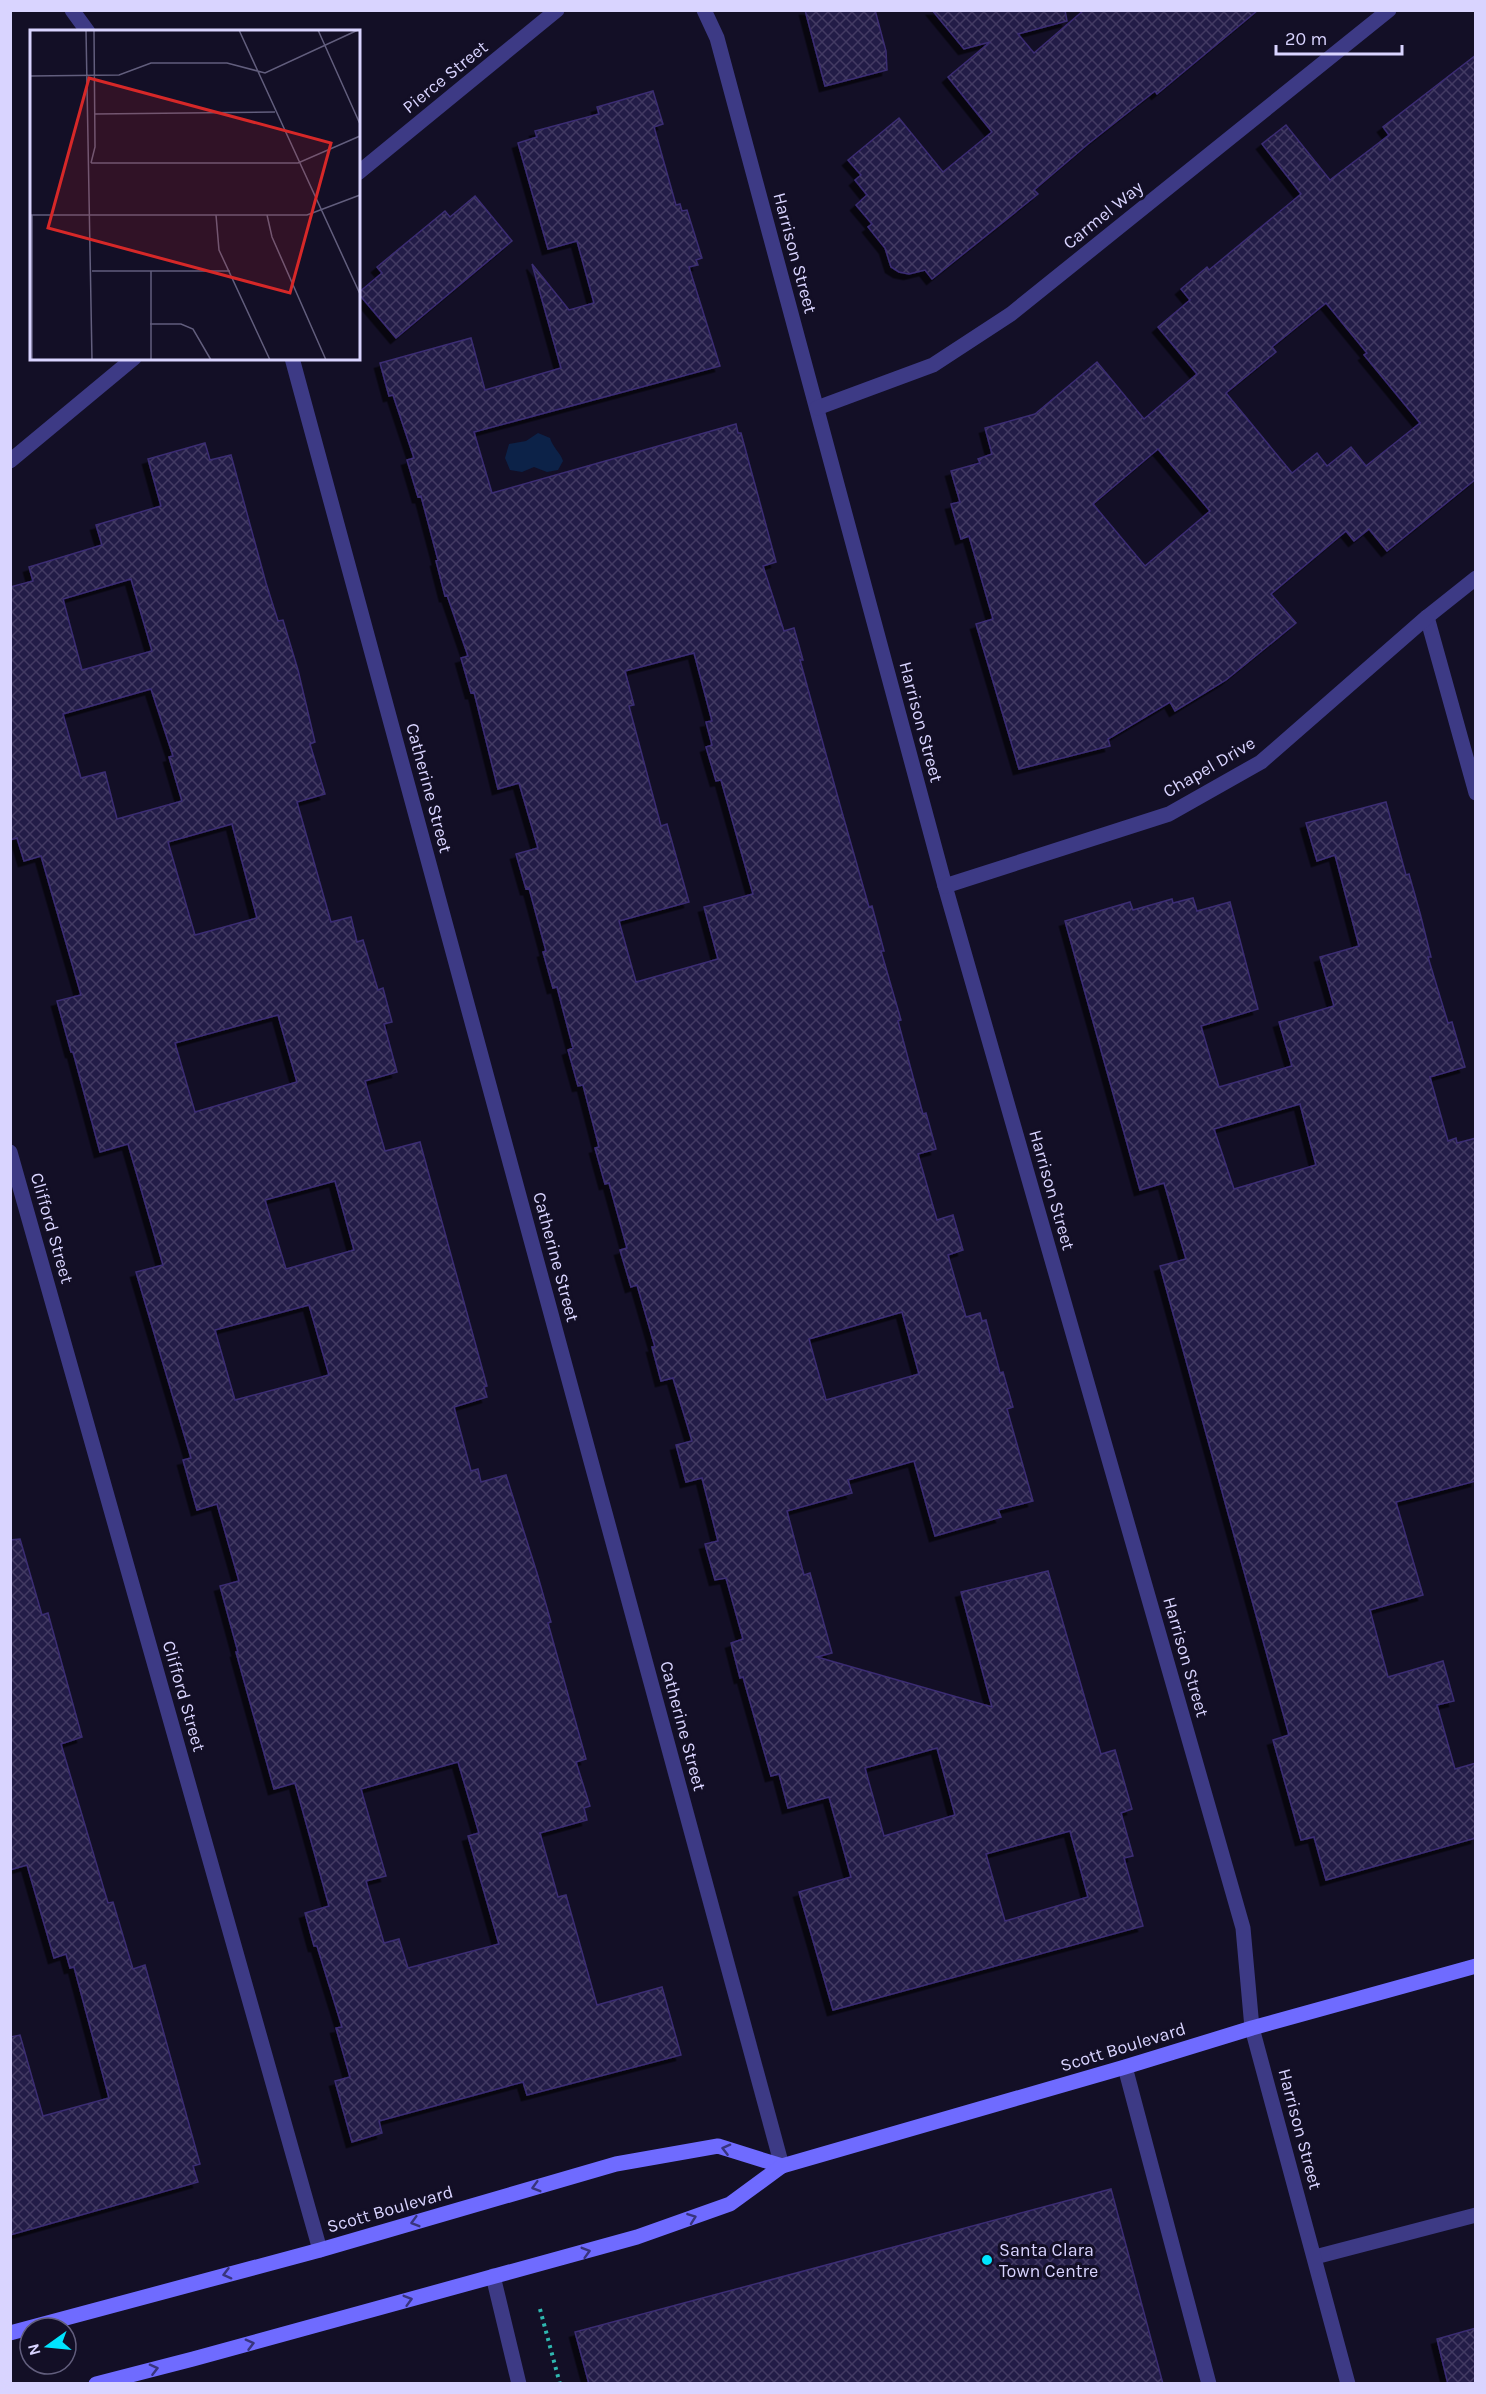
<svg xmlns="http://www.w3.org/2000/svg" width="1486" height="2394" font-family="Karla,sans-serif">
  <style>
    .water { fill: #0c2248 }
    .building { fill: url(#building-cross-hatch); stroke: #3b2d73; stroke-width: 1.5; fill-rule: evenodd; filter: url(#shadow) }
    .lines { fill: none; stroke-linecap: round; stroke-linejoin: round }
    .path { stroke: #2fb8b0; stroke-width: 4; stroke-dasharray: 3 4.5; stroke-linecap: butt }
    .service { stroke: #3d3a85; stroke-width: 15 }
    .minor { stroke: #3d3a85; stroke-width: 15 }
    .secondary { stroke: #6f6bff; stroke-width: 15 }
    .oneway { stroke: #38347d }
    .poi-dot { fill: #00e5ff; stroke: #130f26; stroke-width: 2 }
    .labels { text-anchor: middle; dominant-baseline: central; stroke-width: 6; stroke-linejoin: round; paint-order: stroke }
    .street-label { font-size: 18px; fill: #d9d4ff; stroke: #130f26 }
    .poi-label { font-size: 18px; fill: #d9d4ff; stroke: #130f26; text-anchor: start }
    .inset-road { fill: none; stroke: #625e7d; stroke-width: 1.5 }
    .view { fill: #d62828; fill-opacity: 0.15; stroke: #d62828; stroke-width: 3 }
    .inset-edge { fill: none; stroke: #d9d4ff; stroke-width: 3 }
  </style>
  <defs>
    <pattern id="building-cross-hatch" width="8" height="8" patternUnits="userSpaceOnUse" patternTransform="scale(1.5)"><rect width="8" height="8" fill="#241b47"/><path d="M0 0l8 8M0 8l8-8" fill="none" stroke="#433b63"/></pattern>
    <filter id="shadow"><feDropShadow dx="-5.5" dy="5.5" stdDeviation="0" flood-color="#0009"/></filter>
  </defs>
  <rect width="100%" height="100%" fill="#130f26"/>
  <!-- water -->
  <path class="water" d="M538,433L550,438C553,448 560,452 563,461L558,470L547,472L534,467L522,472L510,470L505,458L509,444L526,441Z"/>
  <!-- building -->
  <g class="building">
    <path d="M805,10H875L886,51L887,70L825,86Z"/>
    <path d="M932,10H1065L1067,21L1018,34L1034,53L1084,10H1258L1157,94L1155,91L1088,144L1034,190L1038,194L932,279L925,270L909,274L899,272L891,267L885,248L868,227L872,224L856,205L867,195L855,180L861,175L848,160L899,118L943,172L992,132L948,77L990,42L964,49Z"/>
    <path d="M1476,55V479L1387,551L1369,529L1354,541L1346,531L1271,594L1296,623L1226,680L1175,711L1170,702L1108,739L1110,746L1019,769L976,624L993,619L969,536L961,539L951,504L960,502L951,471L980,463L978,459L992,454L985,428L1035,414L1097,362L1144,419L1197,374L1158,327L1190,300L1181,289L1207,267L1209,270L1301,194L1262,144L1286,125L1330,180L1389,135L1383,127ZM1326,303L1367,353L1364,355L1420,423L1366,466L1351,447L1327,466L1317,453L1292,473L1226,393L1276,352L1272,347ZM1158,449L1210,511L1145,566L1093,504Z"/>
    <path d="M653,91L663,124L654,127L676,205L680,204L682,211L687,210L702,258L696,260L698,265L689,267L720,366L474,432L492,493L736,424L738,433H741L776,562L763,566L784,631L794,628L803,660H800L840,805L869,907L872,906L884,951H881L901,1020L898,1021L923,1114L926,1113L936,1149L918,1154L937,1220L953,1215L963,1250L948,1255L966,1317L980,1313L982,1321L986,1320L1000,1373L1003,1372L1013,1407L1007,1409L1033,1501L998,1510L1001,1517L935,1536L914,1461L848,1480L852,1493L787,1511L804,1575L810,1573L832,1653L817,1657L992,1707L961,1592L1048,1571L1101,1754L1115,1750L1132,1809L1121,1813L1133,1856L1124,1858L1143,1926L833,2010L799,1892L851,1877L829,1797L788,1808L779,1774L771,1776L743,1677L740,1678L731,1643L743,1639L726,1578L715,1580L705,1544L718,1541L702,1478L686,1482L676,1445L692,1441L673,1378L661,1381L652,1347H655L637,1285L631,1287L620,1250L627,1248L609,1183L605,1184L595,1148L599,1147L583,1085L578,1086L568,1050L573,1048L557,987L553,988L543,952L546,951L529,888L526,889L516,854L538,848L519,783L498,789L474,692L471,693L461,658L468,656L447,595L445,596L436,561L438,560L421,496L418,497L407,460L414,458L393,395L389,396L380,363L471,338L485,390L561,368L532,264L569,310L594,303L577,241L548,249L518,143L537,137L535,131L599,114L597,107ZM694,653L712,721L706,722L712,745L706,747L716,781L721,780L753,894L704,907L718,959L636,982L619,921L689,902L667,824L661,826L629,706L634,705L625,671ZM902,1312L919,1374L826,1400L809,1339ZM937,1748L955,1815L884,1836L865,1768ZM1070,1831L1088,1897L1005,1921L986,1854Z"/>
    <path d="M475,196L512,241L396,338L358,293L382,273L377,267L445,211L450,217Z"/>
    <path d="M205,443L210,460L231,455L266,583L278,621L283,620L298,670L315,742L310,744L325,794L297,802L331,922L351,917L357,942L363,940L378,990L383,988L392,1022L384,1024L397,1072L365,1081L385,1151L420,1142L487,1386L484,1387L487,1397L454,1407L471,1471L478,1469L481,1482L506,1475L537,1573L551,1622L548,1623L586,1759L576,1762L590,1806L584,1808L587,1820L540,1833L558,1897L566,1895L597,2005L662,1987L681,2055L527,2095L523,2082L379,2121L382,2133L352,2142L335,2081L350,2077L336,2028L342,2027L317,1946H314L305,1913L329,1906L295,1783L274,1789L236,1652H238L220,1586L239,1581L217,1504L197,1510L183,1460L191,1458L136,1272L163,1265L128,1144L100,1152L73,1052H71L57,1001L81,995L41,856L24,861L17,838L10,840V587L33,581L29,567L102,545L96,525L161,506L148,459ZM131,579L152,651L82,670L63,599ZM151,689L173,756L169,757L182,801L117,819L105,772L81,778L63,714ZM232,824L257,918L195,935L168,842ZM278,1015L297,1082L195,1112L175,1043ZM335,1181L354,1250L286,1269L265,1200ZM309,1305L329,1375L235,1400L215,1330ZM458,1762L479,1833L468,1836L499,1944L408,1968L399,1939L384,1943L366,1881L386,1876L361,1789Z"/>
    <path d="M1386,802L1406,875L1409,874L1420,913L1431,957H1428L1448,1023L1452,1022L1465,1067L1430,1077L1448,1141L1456,1138L1457,1143L1476,1138V1481L1396,1502L1423,1595L1370,1610L1388,1677L1443,1661L1454,1701L1437,1705L1455,1769L1476,1763V1838L1326,1880L1314,1837L1301,1840L1273,1740L1289,1735L1160,1266L1186,1259L1164,1183L1140,1190L1065,921L1130,902L1133,910L1172,899L1173,903L1193,898L1197,911L1230,902L1258,1009L1201,1026L1219,1087L1292,1066L1279,1022L1334,1006L1320,957L1359,946L1335,855L1317,861L1306,823ZM1300,1104L1316,1165L1234,1189L1214,1129Z"/>
    <path d="M20,1539L42,1615L48,1613L82,1737L61,1744L108,1903L113,1902L133,1969L145,1965L200,2164L193,2166L198,2182L10,2235V2037L20,2035L43,2116L109,2098L74,1967L70,1968L66,1954L54,1958L27,1865L10,1870V1540Z"/>
    <path d="M1111,2189L1163,2384H589L575,2332Z"/>
    <path d="M1476,2328V2384H1448L1437,2339Z"/>
  </g>
  <g class="lines">
    <!-- path -->
    <path class="path" d="M540,2309L560,2384"/>
    <!-- service -->
    <g class="service">
      <path d="M1125,2067L1209,2384"/>
      <path d="M1315,2257L1476,2215"/>
      <path d="M493,2276L519,2384"/>
    </g>
    <!-- minor -->
    <g class="minor">
      <path d="M72,10L88,32"/>
      <path d="M704,10L717,38L945,886L1243,1928L1252,2028L1348,2384"/>
      <path d="M358,173L557,10"/>
      <path d="M292,358L782,2166"/>
      <path d="M817,408L933,365L1011,314L1389,10"/>
      <path d="M10,461L134,358"/>
      <path d="M1427,617L1476,793"/>
      <path d="M945,886L1169,814L1261,762L1427,617L1476,578"/>
      <path d="M10,1152L320,2250"/>
    </g>
    <!-- secondary -->
    <g class="secondary">
      <path d="M10,2333L320,2250L616,2164L718,2146L782,2166"/>
      <path d="M96,2384L193,2359L637,2237L730,2204L782,2166L1125,2067L1252,2028L1476,1966"/>
    </g>
  </g>
  <!-- one-way arrows -->
  <defs><path id="oneway-chevron" d="M-2-3.5L2.5 0L-2 3.5" fill="none" stroke-width="1.6" stroke-linecap="round" stroke-linejoin="round" transform="scale(1.5)"/></defs>
  <g class="oneway">
    <use href="#oneway-chevron" transform="translate(726 2149) rotate(-166)"/>
    <use href="#oneway-chevron" transform="translate(536 2187) rotate(164)"/>
    <use href="#oneway-chevron" transform="translate(692 2218) rotate(-20)"/>
    <use href="#oneway-chevron" transform="translate(415 2222) rotate(164)"/>
    <use href="#oneway-chevron" transform="translate(586 2252) rotate(-16)"/>
    <use href="#oneway-chevron" transform="translate(227 2274) rotate(165)"/>
    <use href="#oneway-chevron" transform="translate(408 2300) rotate(-16)"/>
    <use href="#oneway-chevron" transform="translate(250 2344) rotate(-15)"/>
    <use href="#oneway-chevron" transform="translate(154 2369) rotate(-14)"/>
  </g>
  <!-- markers -->
  <circle class="poi-dot" cx="987" cy="2260" r="6"/>
  <g class="labels">
    <!-- street labels -->
    <g class="street-label">
      <text transform="translate(445 77) rotate(-39)">Pierce Street</text>
      <text transform="translate(1103 215) rotate(-39)">Carmel Way</text>
      <text transform="translate(795 253) rotate(75)">Harrison Street</text>
      <text transform="translate(921 722) rotate(75)">Harrison Street</text>
      <text transform="translate(1209 767) rotate(-30)">Chapel Drive</text>
      <text transform="translate(429 788) rotate(75)">Catherine Street</text>
      <text transform="translate(1052 1190) rotate(74)">Harrison Street</text>
      <text transform="translate(52 1228) rotate(74)">Clifford Street</text>
      <text transform="translate(556 1257) rotate(75)">Catherine Street</text>
      <text transform="translate(1186 1657) rotate(74)">Harrison Street</text>
      <text transform="translate(184 1696) rotate(74)">Clifford Street</text>
      <text transform="translate(683 1726) rotate(75)">Catherine Street</text>
      <text transform="translate(1123 2047) rotate(-17)">Scott Boulevard</text>
      <text transform="translate(1300 2129) rotate(75)">Harrison Street</text>
      <text transform="translate(390 2209) rotate(-16)">Scott Boulevard</text>
    </g>
    <!-- poi labels -->
    <g class="poi-label">
      <text x="999" y="2250">Santa Clara<tspan x="999" dy="21">Town Centre</tspan></text>
    </g>
  </g>
  <!-- overview -->
  <g transform="translate(30 30)">
    <rect width="330" height="330" fill="#130f26"/>
    <path class="inset-road" d="M56,0L62,330M209,0L330,264M288,0L330,94M0,46L89,45L121,33H197L235,43L328,0M65,84L245,82M61,133H268L330,106M61,133L65,117L64,0M0,185H277L330,165M2,185V330M186,185L189,220L240,330M237,185L242,207L296,330M62,241H200M121,241V330M120,294H151L163,299L181,330"/>
    <path class="view" d="M59,48L301,113L260,263L18,198Z"/>
    <rect width="330" height="330" class="inset-edge"/>
  </g>
  <!-- border -->
  <rect width="1486" height="2394" fill="none" stroke="#d9d4ff" stroke-width="24"/>
  <!-- north arrow -->
  <g transform="translate(48 2346) rotate(255)"><circle r="28" fill="#130f26" stroke="#625e7d" stroke-width="1.5"/>
  <path d="M0-4.5L10 22L0 15L-10 22Z" fill="#00e5ff"/>
  <text y="-9" font-size="16" font-weight="bold" text-anchor="middle" fill="#d9d4ff">N</text>
  </g>
  <!-- scale -->
  <path d="M1276 45v9h126v-9" fill="none" stroke="#d9d4ff" stroke-width="3"/>
  <text x="1285" y="45" font-size="18" fill="#d9d4ff" stroke="#130f26" stroke-width="4.5" paint-order="stroke">20 m</text>
</svg>
